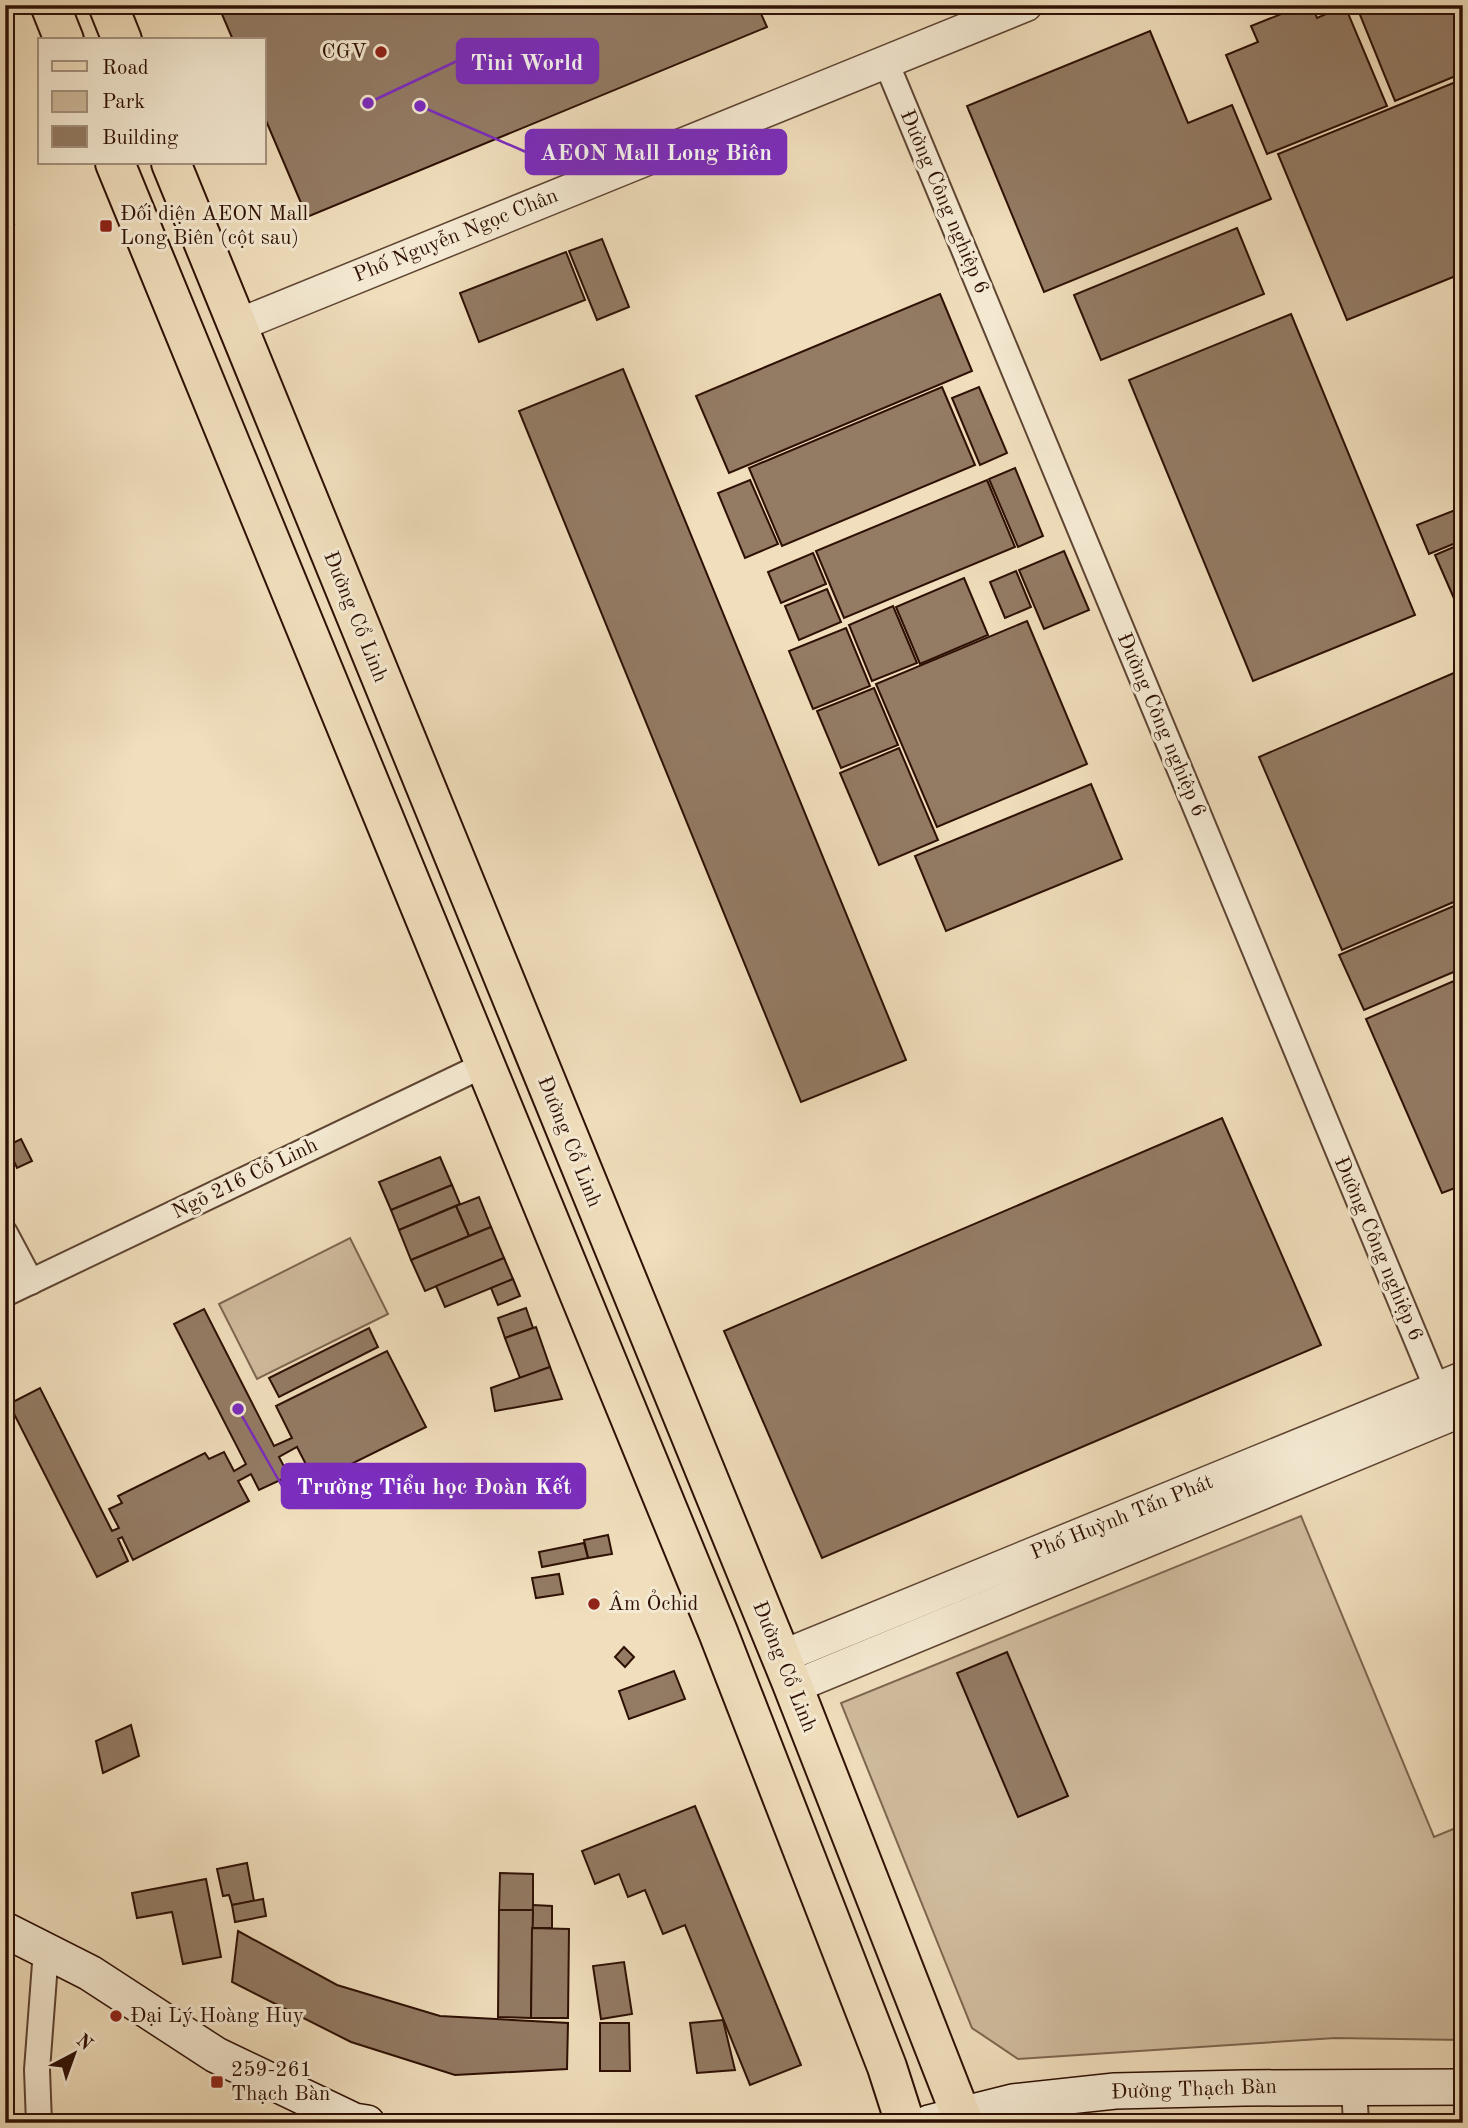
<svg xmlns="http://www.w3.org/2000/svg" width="1468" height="2128" font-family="'Old Standard TT',serif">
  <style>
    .green { fill: #cfbb9d; stroke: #7e6650; stroke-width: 2 }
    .building { fill: #937b64; stroke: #2e1004; stroke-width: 2 }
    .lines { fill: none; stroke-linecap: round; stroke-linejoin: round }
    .minor-casing { stroke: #5e4432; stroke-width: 28 }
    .tertiary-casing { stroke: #5e4432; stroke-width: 35 }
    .secondary-casing { stroke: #2e1004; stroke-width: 38 }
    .primary-casing { stroke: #2e1004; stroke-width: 42 }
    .minor { stroke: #f5ead3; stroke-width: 24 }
    .tertiary { stroke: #f5ead3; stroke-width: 32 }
    .secondary { stroke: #f5ead3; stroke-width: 35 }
    .primary { stroke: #f0debc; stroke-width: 38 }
    .poi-dot { fill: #8f2418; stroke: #f5ead3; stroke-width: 2.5 }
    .labels { text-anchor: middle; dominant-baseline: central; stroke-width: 6; stroke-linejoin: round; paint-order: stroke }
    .poi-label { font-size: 21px; fill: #2e1004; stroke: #f5ead3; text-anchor: start }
    .street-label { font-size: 21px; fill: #2e1004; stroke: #f5ead3 }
    .leader { fill: none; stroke: #7b2cbf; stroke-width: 2.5 }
    .callout-dot { fill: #7b2cbf; stroke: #f5ead3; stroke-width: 2.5 }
    .callout { fill: #7b2cbf; stroke: #7b2cbf; stroke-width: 2.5 }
    .callout-label { font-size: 23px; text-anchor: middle; font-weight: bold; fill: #fff }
  </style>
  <rect width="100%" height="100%" fill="#f0debc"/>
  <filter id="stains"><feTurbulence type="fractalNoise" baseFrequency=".00286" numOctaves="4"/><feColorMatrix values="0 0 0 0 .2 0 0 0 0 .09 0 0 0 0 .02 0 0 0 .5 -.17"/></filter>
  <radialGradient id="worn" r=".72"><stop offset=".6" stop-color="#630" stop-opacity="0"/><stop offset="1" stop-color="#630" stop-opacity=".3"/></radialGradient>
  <!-- green -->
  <g class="green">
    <path d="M350,1238L388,1314L257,1379L219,1304Z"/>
    <path d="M1301,1516L1434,1837L1463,1825V2040L1335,2038L1018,2059L972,2028L841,1703Z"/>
  </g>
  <!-- building -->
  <g class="building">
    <path d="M218,5H757L767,27L307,217L264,116V40H233Z"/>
    <path d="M1304,5H1312L1317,18L1345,6L1387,106L1267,154L1226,55L1258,42L1251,26Z"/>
    <path d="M1356,5H1463V73L1395,101Z"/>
    <path d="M1150,31L1188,123L1232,105L1271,199L1044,292L967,106Z"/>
    <path d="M1463,79V273L1347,320L1278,154Z"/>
    <path d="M5,206L14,224L5,228Z"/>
    <path d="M1237,228L1264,294L1101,360L1074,295Z"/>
    <path d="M602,239L629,307L597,320L569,251Z"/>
    <path d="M566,252L585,300L479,342L460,293Z"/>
    <path d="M940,294L972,371L729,473L696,396Z"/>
    <path d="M1291,314L1415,615L1253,681L1129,380Z"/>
    <path d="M623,369L906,1060L801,1102L519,411Z"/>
    <path d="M942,387L975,465L782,546L749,468Z"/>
    <path d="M979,387L1007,453L980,465L952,398Z"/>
    <path d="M1015,468L1043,536L1018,547L989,479Z"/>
    <path d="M750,480L778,544L745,558L718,493Z"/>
    <path d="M987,480L1015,547L844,618L816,551Z"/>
    <path d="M1463,507V540L1429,554L1417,525Z"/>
    <path d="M1463,543V619L1435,555Z"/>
    <path d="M1064,551L1089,610L1044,629L1019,570Z"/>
    <path d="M813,553L826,584L781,603L768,572Z"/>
    <path d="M1016,571L1031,607L1005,618L990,582Z"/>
    <path d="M964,578L988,635L920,664L896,607Z"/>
    <path d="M827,589L841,622L799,640L785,606Z"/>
    <path d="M893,606L917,663L872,681L849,625Z"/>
    <path d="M1027,621L1087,764L937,827L876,684Z"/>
    <path d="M846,628L870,686L813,709L789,651Z"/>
    <path d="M1463,669V898L1342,950L1259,757Z"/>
    <path d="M874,688L898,745L841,768L817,711Z"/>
    <path d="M899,748L938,840L879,865L840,773Z"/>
    <path d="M1091,784L1122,859L946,931L915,856Z"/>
    <path d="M1463,902V968L1364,1010L1339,955Z"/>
    <path d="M1463,977V1185L1442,1193L1366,1019Z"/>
    <path d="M1222,1118L1321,1345L822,1558L724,1331Z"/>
    <path d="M21,1139L32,1161L17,1168L7,1146Z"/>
    <path d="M440,1157L452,1185L391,1210L379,1182Z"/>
    <path d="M452,1185L460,1204L399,1230L391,1210Z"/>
    <path d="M479,1197L491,1227L469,1236L456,1206Z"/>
    <path d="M456,1206L469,1236L411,1260L399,1230Z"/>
    <path d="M491,1227L504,1258L425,1291L411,1260Z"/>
    <path d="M504,1258L513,1279L445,1307L436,1286Z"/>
    <path d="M513,1279L520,1296L498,1305L491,1288Z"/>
    <path d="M526,1308L533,1328L505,1338L498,1318Z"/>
    <path d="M204,1309L274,1446L292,1438L276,1406L387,1351L426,1427L315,1482L297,1447L279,1457L289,1476L259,1490L251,1474L238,1481L249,1501L133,1560L122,1537L118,1539L128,1561L97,1577L9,1404L40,1388L112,1531L119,1528L109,1509L122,1503L118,1496L205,1453L209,1459L224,1452L234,1471L246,1464L174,1324Z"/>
    <path d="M536,1327L550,1367L520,1378L505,1338Z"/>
    <path d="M369,1328L378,1347L279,1397L269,1378Z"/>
    <path d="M550,1367L562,1399L495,1411L491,1388Z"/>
    <path d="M608,1535L612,1554L588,1558L584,1540Z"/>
    <path d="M584,1543L588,1558L542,1567L539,1552Z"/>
    <path d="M559,1574L563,1594L536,1598L532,1578Z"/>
    <path d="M624,1647L634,1657L625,1667L615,1657Z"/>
    <path d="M1007,1652L1068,1796L1018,1817L957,1673Z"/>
    <path d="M674,1671L685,1699L629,1719L619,1691Z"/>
    <path d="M131,1725L139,1756L103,1773L96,1741Z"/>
    <path d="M695,1806L801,2065L750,2085L685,1925L663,1934L645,1890L628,1897L619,1874L595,1884L582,1851Z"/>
    <path d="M247,1863L254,1901L232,1905L229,1895L223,1896L217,1869Z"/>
    <path d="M500,1873L533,1874V1910H499Z"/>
    <path d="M206,1879L221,1957L183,1964L172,1912L137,1918L132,1893Z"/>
    <path d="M263,1899L266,1916L235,1922L232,1905Z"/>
    <path d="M533,1905L552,1906V1928H532Z"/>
    <path d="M499,1910H533L531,2018L498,2017Z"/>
    <path d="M532,1928L569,1929L568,2018H531Z"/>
    <path d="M238,1931L337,1985L440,2016L568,2023L567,2069L455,2075L351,2042L232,1982Z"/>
    <path d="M624,1962L632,2014L601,2019L593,1966Z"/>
    <path d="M723,2020L735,2070L697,2073L690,2023Z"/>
    <path d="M600,2023H629L630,2071H600Z"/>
  </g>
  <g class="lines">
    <!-- minor casing -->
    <g class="minor-casing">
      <g id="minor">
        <path d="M886,62L1437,1389"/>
        <path d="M5,1233L31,1282"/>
        <path d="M5,1294L484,1065"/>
        <path d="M1354,2087L1356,2123"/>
        <path d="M39,2123L37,2070L46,1950"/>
      </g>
    </g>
    <!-- tertiary casing -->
    <g class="tertiary-casing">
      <g id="tertiary">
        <path d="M236,326L1026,5"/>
        <path d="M781,1657L1463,1378"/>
        <path d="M793,1687L1463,1410"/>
      </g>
    </g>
    <!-- secondary casing -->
    <g class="secondary-casing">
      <g id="secondary">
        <path d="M5,1930L90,1973L216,2055L354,2121L367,2123"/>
        <path d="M929,2123L1013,2102L1115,2091L1244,2088L1463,2087"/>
      </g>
    </g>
    <!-- primary casing -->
    <g class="primary-casing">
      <g id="primary">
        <path d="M50,5L64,40"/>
        <path d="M108,5L122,40"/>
        <path d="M115,163L718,1632L887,2067L905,2123"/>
        <path d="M171,163L791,1681L964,2123"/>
      </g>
    </g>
    <!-- minor -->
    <use href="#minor" class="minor"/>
    <!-- tertiary -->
    <use href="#tertiary" class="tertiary"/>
    <!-- secondary -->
    <use href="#secondary" class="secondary"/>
    <!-- primary -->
    <use href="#primary" class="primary"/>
  </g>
  <!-- markers -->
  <g class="poi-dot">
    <circle cx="381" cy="52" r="7"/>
    <rect x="99" y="219" width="14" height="14" rx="3.5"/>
    <circle cx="594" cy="1604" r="7"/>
    <circle cx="116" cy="2016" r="7"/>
    <rect x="210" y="2075" width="14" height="14" rx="3.5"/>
  </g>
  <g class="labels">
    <!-- poi labels -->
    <g class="poi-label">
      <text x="367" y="52" text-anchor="end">CGV</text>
      <text x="120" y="214">Đối diện AEON Mall<tspan x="120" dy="24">Long Biên (cột sau)</tspan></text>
      <text x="608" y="1604">Âm Ỏchid</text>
      <text x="130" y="2016">Đại Lý Hoàng Huy</text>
      <text x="231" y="2070">259-261<tspan x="231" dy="24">Thạch Bàn</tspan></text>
    </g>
    <!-- street labels -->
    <g class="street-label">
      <text transform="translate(944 202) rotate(67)">Đường Công nghiệp 6</text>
      <text transform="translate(456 236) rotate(-22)">Phố Nguyễn Ngọc Chân</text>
      <text transform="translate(355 617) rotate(68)">Đường Cổ Linh</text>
      <text transform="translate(1161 725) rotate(67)">Đường Công nghiệp 6</text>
      <text transform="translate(569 1142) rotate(68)">Đường Cổ Linh</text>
      <text transform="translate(245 1179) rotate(-26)">Ngõ 216 Cổ Linh</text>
      <text transform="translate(1378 1249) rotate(67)">Đường Công nghiệp 6</text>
      <text transform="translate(1122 1518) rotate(-22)">Phố Huỳnh Tấn Phát</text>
      <text transform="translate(784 1667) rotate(68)">Đường Cổ Linh</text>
      <text transform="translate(1194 2090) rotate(-2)">Đường Thạch Bàn</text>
    </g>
  </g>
  <!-- callouts -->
  <path class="leader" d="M368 103L457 61M420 106L526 152M238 1409L282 1486"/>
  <g class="callout-dot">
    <circle cx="368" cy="103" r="7"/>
    <circle cx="420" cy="106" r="7"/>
    <circle cx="238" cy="1409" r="7"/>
  </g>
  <g class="callout">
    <rect x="457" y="39" width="141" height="44" rx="7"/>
    <rect x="526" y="130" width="260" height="44" rx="7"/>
    <rect x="282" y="1464" width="303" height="44" rx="7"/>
  </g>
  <g class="callout-label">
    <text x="527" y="70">Tini World</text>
    <text x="656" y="160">AEON Mall Long Biên</text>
    <text x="434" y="1494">Trường Tiểu học Đoàn Kết</text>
  </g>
  <!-- margin -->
  <rect width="1468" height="2128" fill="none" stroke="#f0debc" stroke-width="28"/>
  <rect x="7" y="7" width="1454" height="2114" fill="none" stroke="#2e1004" stroke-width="3.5"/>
  <rect x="14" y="14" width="1440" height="2100" fill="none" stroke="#2e1004" stroke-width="2"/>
  <!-- legend -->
  <rect x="38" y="38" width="228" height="126" fill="#f5ead3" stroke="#a59380" stroke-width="2"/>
  <rect x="52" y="61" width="35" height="10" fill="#f0debc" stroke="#a59380" stroke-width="2"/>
  <text x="102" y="74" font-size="21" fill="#2e1004">Road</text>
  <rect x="52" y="91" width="35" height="21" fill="#cfbb9d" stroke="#a59380" stroke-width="2"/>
  <text x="102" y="108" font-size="21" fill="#2e1004">Park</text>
  <rect x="52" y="126" width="35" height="21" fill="#937b64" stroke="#a59380" stroke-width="2"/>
  <text x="102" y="144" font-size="21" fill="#2e1004">Building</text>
  <!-- north arrow -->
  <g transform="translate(74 2054) rotate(41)" stroke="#f5ead3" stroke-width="5" paint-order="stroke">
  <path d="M0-5L12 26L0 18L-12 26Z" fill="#2e1004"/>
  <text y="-10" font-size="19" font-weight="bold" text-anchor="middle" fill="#2e1004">N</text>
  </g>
  <rect width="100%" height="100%" filter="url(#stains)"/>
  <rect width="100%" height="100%" fill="url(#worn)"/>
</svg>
